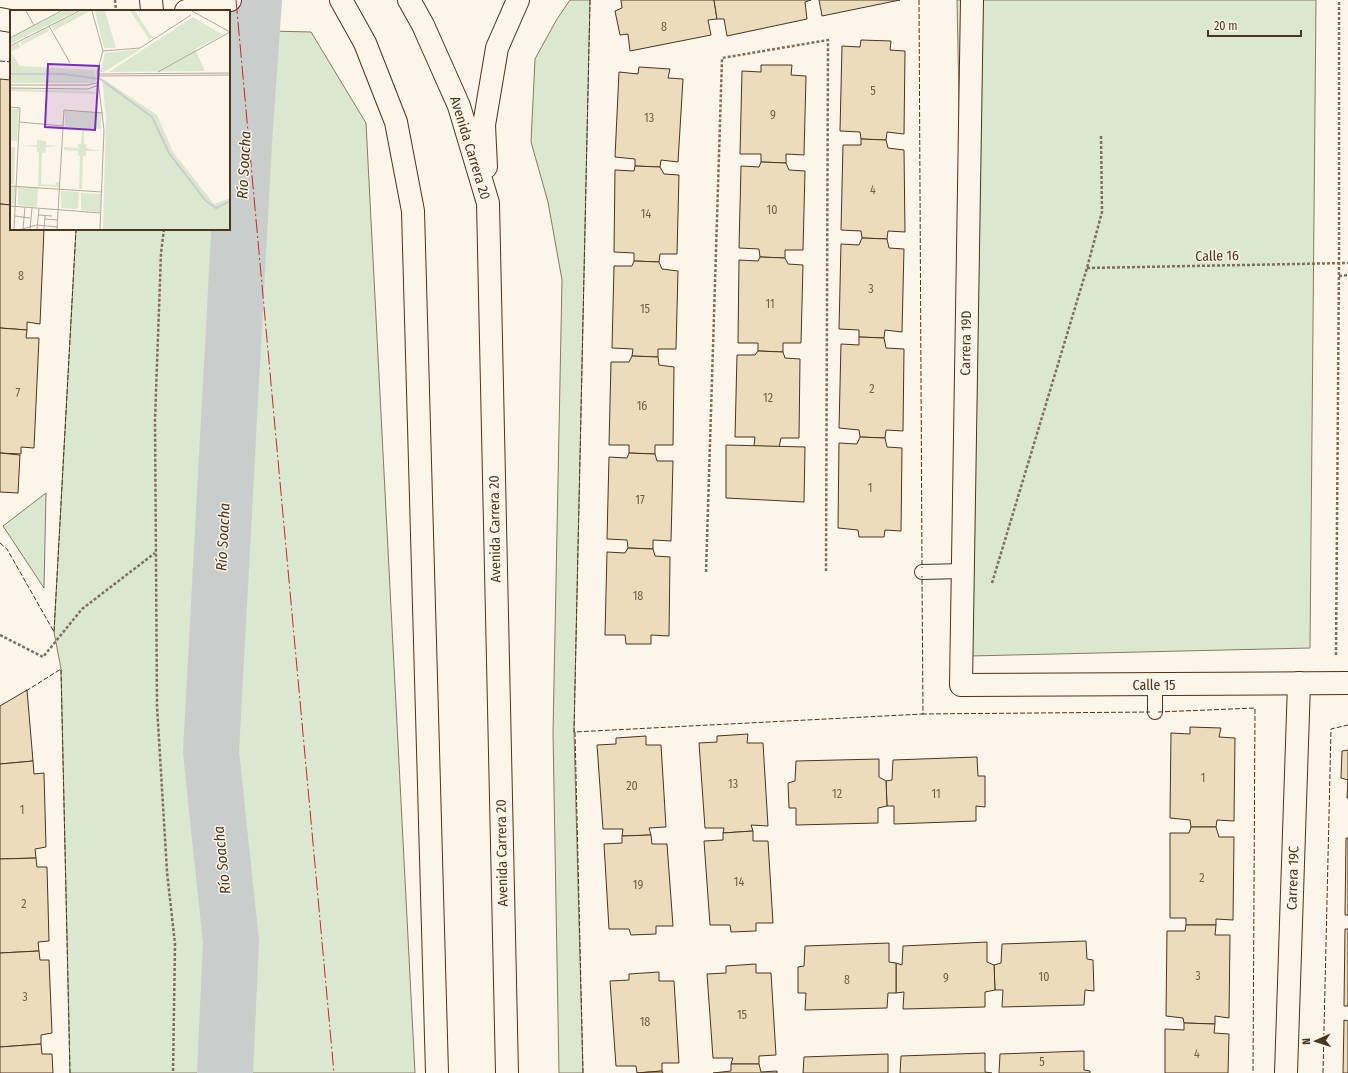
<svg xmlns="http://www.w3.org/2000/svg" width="1348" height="1073" font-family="'Fira Sans Condensed',sans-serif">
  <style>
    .green { fill: #dce7d0; stroke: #887966 }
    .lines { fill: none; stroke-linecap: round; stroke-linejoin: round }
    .river { stroke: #c9cecd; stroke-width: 56 }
    .building { fill: #ecdcbc; stroke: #4a3520 }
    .lane-casing { stroke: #4a3520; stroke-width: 16 }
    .street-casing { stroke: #4a3520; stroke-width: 24 }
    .secondary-casing { stroke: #4a3520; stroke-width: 24 }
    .path { stroke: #7f6f5c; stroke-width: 2.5; stroke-dasharray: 3 2; stroke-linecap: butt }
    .lane { stroke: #fbf6e9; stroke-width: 14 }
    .street { stroke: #fbf6e9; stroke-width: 22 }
    .secondary { stroke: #fbf6e9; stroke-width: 22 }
    .fence { stroke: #4a3520; stroke-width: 1; stroke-dasharray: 5 2; stroke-linecap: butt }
    .power { stroke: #c62828; stroke-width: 1; stroke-dasharray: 14 3 2 3; stroke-linecap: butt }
    .labels { text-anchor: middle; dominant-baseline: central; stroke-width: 3; stroke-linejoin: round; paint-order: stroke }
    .number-label { font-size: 12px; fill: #725f47 }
    .street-label { font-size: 14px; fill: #4a3520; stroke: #fbf6e9 }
    .water-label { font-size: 15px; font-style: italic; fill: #4a3520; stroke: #fbf6e9 }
    .inset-river { fill: none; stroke: #c9cecd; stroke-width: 2 }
    .inset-road { fill: none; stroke: #b4a999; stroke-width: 1 }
    .view { fill: #7b2cbf; fill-opacity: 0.15; stroke: #7b2cbf; stroke-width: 2 }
    .inset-edge { fill: none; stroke: #4a3520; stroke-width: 2 }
  </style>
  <rect width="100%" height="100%" fill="#fbf6e9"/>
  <!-- green -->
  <g class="green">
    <path d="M570,0H590L574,732L583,1073H559L553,733L562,280L548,202L531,142L535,59L557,19Z"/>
    <path d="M957,0H1316L1310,648L970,656Z"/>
    <path d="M229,30L311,32L366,123L415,1073H70L61,669L54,632L76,229H229Z"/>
    <path d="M46,493L44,588L3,526Z"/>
  </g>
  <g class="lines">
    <!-- river -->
    <path class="river" d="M225,1073L231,942L211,752L244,142L254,0"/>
  </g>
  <!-- building -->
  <g class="building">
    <path d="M621,0H714L717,19L708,20L711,35L630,51L628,34L620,35L615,11L622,8Z"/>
    <path d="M714,0H811L805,2L807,19L727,36L724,19H717Z"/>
    <path d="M819,0H900L822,16Z"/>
    <path d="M861,40L891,41L890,50L905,51L904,134L887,132L886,140L861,139L860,132L840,131L842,46L860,47Z"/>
    <path d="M761,65H792L791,75L806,76L804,155L786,154V163L761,162V154H740L742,71L761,72Z"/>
    <path d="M639,67L670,69L668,78L683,79L678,162L661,160L660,167L635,166V159L615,157L619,72L638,74Z"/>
    <path d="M0,79L11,80V205L0,204Z"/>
    <path d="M861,139L886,140L888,148L904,150L905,232L888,231L887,239L862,238L861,231L841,230L843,145H861Z"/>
    <path d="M761,162L786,163L789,170L805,171L803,250H785V258L760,257L759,249L739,248L741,166L759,167Z"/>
    <path d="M635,166L660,167L664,174L679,175L677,254H660L659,262L634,261V253L614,252L615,170L634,171Z"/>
    <path d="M0,204L11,205V229H44L40,324L27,322V330L0,328Z"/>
    <path d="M862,238L887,239L889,248L904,249L902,332L885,330L884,338L859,337V330L839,329L841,244L859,245Z"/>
    <path d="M760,257L785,258L788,264L803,265L801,343H783V352L758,351V343H738L739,260L758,261Z"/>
    <path d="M634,261L659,262L662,269L678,271L676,349H658V357L632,356L633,349L612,348L614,266H632Z"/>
    <path d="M0,328L27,330L26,338H39L34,448L21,447V454L0,453Z"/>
    <path d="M859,337L884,338L886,348L904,349L903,431L886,430L885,438L860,437L859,430L839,428L841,344L859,345Z"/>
    <path d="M758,351L783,352L785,358L800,359L799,438H781L779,447L754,446L755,437H735L737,355H755Z"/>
    <path d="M632,356L658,357L659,365L674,367L673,445H655V454L629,453V445H609L611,362H629Z"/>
    <path d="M860,437L885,438L887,447L902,448L901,531L885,530L884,537H859L858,530L838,528L839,443L857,444Z"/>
    <path d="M726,445L805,447L804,502L726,498Z"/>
    <path d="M0,453L20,455L18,493L0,492Z"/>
    <path d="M629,453L655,454L657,461H673L671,541L653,540V549L628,548L627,540L607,539L609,457L627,458Z"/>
    <path d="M628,548L653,549L655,556L670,557L669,636L651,635V644H626L625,635H605L607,552L625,553Z"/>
    <path d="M27,690L33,761L0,764V706Z"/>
    <path d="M1190,727L1221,728L1219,737L1235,738L1234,821L1217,820L1216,827H1191L1190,820L1170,818L1171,733L1190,734Z"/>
    <path d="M748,734L747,743H763L768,826L751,825L753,831L723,833L724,828H705L699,743L717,742V736Z"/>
    <path d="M646,736V745H661L666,827L649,828L651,835L622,836L623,829H603L597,745L616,744V738Z"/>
    <path d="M1348,750V798H1347L1348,780L1341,778L1342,751Z"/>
    <path d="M977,757L978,776H985V807L976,806V821L894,824V806H887L886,781L892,780L893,760Z"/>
    <path d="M879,759V777L886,781L887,806L878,808V823L796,825V808H789L788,783L795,781L796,761Z"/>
    <path d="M33,761L34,774L44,773L46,847L35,849L36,858L0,859V764Z"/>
    <path d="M1191,827H1216L1219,837H1234L1233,920L1216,919V925H1186V918H1170V833H1189Z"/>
    <path d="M753,831V841H768L773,923H756V931L731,932L730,925H710L704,841L723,840V833Z"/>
    <path d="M651,835L652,844H667L673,926H656V934L631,935L629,929H609L604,844L622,843V836Z"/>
    <path d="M1346,838H1348V915H1345Z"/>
    <path d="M36,858L37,867H47L49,941L38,942L39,951L0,953V859Z"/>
    <path d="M1186,925H1216L1215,935H1230L1229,1018L1215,1016V1024L1184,1023L1183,1018L1166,1016L1167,931H1185Z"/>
    <path d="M1345,929H1348V1006H1344Z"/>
    <path d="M1086,941L1087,959L1093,960L1094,991L1085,990L1084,1005L1002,1007L1003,990H995L994,965L1001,963L1002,944Z"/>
    <path d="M987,942V962L994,965L995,990L985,992V1007L903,1009L904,992L896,993V963L902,965L903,946Z"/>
    <path d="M889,943V962L896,963V993H888L887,1008L805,1010L806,993H798V967L804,966L805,946Z"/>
    <path d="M39,951L40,960H49L52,1033L41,1035V1044L0,1047V953Z"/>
    <path d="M756,964V973H771L776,1055L759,1056V1064H731L733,1058H713L707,974L726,973V966Z"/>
    <path d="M659,972V981H674L679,1063H662V1071L637,1073L636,1066H616L610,981L629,980V974Z"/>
    <path d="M1344,1020L1348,1021V1073H1343Z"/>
    <path d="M1184,1023L1215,1024L1214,1033L1229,1034L1228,1073H1165V1029L1184,1030Z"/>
    <path d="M41,1044L42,1054H52L53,1073H0V1047Z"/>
    <path d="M1084,1051V1070L1090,1071V1073H999L1000,1054Z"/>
    <path d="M985,1053V1072L992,1073H900L901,1056Z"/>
    <path d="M888,1054V1073H803L804,1057Z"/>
    <path d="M731,1064H759L761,1072L777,1071V1073H713L731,1071Z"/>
    <path d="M662,1071L663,1073H637Z"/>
  </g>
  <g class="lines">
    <!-- lane casing -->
    <g class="lane-casing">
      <g id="lane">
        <path d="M922,572L963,571"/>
        <path d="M1155,685V712"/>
      </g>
    </g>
    <!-- street casing -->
    <g class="street-casing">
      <g id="street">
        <path d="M972,0L961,685L1348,683"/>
        <path d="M1286,1073L1299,683"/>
      </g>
    </g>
    <!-- secondary casing -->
    <g class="secondary-casing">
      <g id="secondary">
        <path d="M151,0L152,11"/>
        <path d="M341,0L365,43L396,122L413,211L437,1073"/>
        <path d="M409,0L423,25L459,106L488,203L507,1073"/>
        <path d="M186,11L230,0"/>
        <path d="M0,19L11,21"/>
        <path d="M486,167L484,125L497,48L518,0"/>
      </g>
    </g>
    <!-- path -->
    <g class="path">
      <path d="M115,0L116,11"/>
      <path d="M164,229L161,253L155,420L157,706L167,872L175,944L173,1073"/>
      <path d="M1087,268L1348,263"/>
      <path d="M1339,276L1348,275"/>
      <path d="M706,572L722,58L828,40L826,571"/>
      <path d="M992,583L1087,268L1102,212L1101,135"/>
      <path d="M0,635L43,657L82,609L155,553"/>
      <path d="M1336,655L1339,263V0"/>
    </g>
    <!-- lane -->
    <use href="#lane" class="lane"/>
    <!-- street -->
    <use href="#street" class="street"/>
    <!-- secondary -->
    <use href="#secondary" class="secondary"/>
    <!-- fence -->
    <g class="fence">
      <path d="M590,0L574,732L923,714L922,576"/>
      <path d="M919,0L922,568"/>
      <path d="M0,61L11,62"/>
      <path d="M0,543L7,549L54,632L76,229"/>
      <path d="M26,691L61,669L70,1073"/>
      <path d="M1158,712L1255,708L1253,1073"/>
      <path d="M922,714L1150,712"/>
      <path d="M575,732L583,1073"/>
      <path d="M1323,1073L1331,729L1348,725"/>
    </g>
    <!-- power -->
    <path class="power" d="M236,0L334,1073"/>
  </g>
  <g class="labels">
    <!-- number labels -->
    <g class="number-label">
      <text x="664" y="27">8</text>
      <text x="873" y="91">5</text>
      <text x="773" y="115">9</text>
      <text x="649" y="118">13</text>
      <text x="873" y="190">4</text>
      <text x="772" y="210">10</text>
      <text x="646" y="214">14</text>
      <text x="21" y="276">8</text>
      <text x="871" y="289">3</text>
      <text x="770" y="304">11</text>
      <text x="645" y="309">15</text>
      <text x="872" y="389">2</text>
      <text x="18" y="393">7</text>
      <text x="768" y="398">12</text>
      <text x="642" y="406">16</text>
      <text x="870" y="488">1</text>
      <text x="640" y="500">17</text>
      <text x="638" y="596">18</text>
      <text x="1203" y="778">1</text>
      <text x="733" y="784">13</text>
      <text x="632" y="786">20</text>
      <text x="837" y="794">12</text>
      <text x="936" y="794">11</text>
      <text x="22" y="810">1</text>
      <text x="1202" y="878">2</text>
      <text x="739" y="882">14</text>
      <text x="638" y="885">19</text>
      <text x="24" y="904">2</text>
      <text x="1198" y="976">3</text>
      <text x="1044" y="977">10</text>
      <text x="946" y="978">9</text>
      <text x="847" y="980">8</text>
      <text x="25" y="997">3</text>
      <text x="742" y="1015">15</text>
      <text x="645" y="1022">18</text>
      <text x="1197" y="1054">4</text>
      <text x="1042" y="1062">5</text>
    </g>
    <!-- street labels -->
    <g class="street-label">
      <text transform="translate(470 148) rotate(73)">Avenida Carrera 20</text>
      <text transform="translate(1217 256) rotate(-1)">Calle 16</text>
      <text transform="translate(966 343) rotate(-89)">Carrera 19D</text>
      <text transform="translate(495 529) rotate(-91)">Avenida Carrera 20</text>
      <text x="1154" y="685">Calle 15</text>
      <text transform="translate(502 853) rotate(-91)">Avenida Carrera 20</text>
      <text transform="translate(1293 878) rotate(-88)">Carrera 19C</text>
    </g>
    <!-- water labels -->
    <g class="water-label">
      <text transform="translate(244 165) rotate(-87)">Río Soacha</text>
      <text transform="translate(223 537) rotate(-87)">Río Soacha</text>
      <text transform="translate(222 860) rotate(-96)">Río Soacha</text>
    </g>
  </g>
  <!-- overview -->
  <g transform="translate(10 10)">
    <rect width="220" height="220" fill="#fbf6e9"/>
    <path d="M53,1H67L0,34L1,27ZM71,1H80L43,21L42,15ZM85,1H95L106,38H94ZM120,1H125L142,27L151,22L136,32L139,29ZM183,7L213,25L185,39L195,61L99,62ZM37,18L42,25L39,21L12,35L11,32ZM8,33L10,37L1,42L10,56L85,60L86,71L82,73H0V37ZM131,39L94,62H90L95,43ZM92,68L147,105L163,142L204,194L220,188V219H93L96,107ZM0,79L81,81L89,84L0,81ZM0,99H9L7,131H0ZM55,101L91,102V119L55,117ZM72,120H74V134H76V138L91,141H76V146H73L72,179H69L70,146L68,145V141L54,140V137L68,138V134H71ZM27,130L36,131V135L50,136L36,137L35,143H32L31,174L45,175L46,172H49L50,144L49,177L28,176L29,142H27V137L10,136L27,135ZM0,137H5L4,174H0ZM0,177H6L5,195L0,194ZM8,177L28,178L27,197L8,195ZM51,181L69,182L68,199L51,198ZM71,183L91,184L90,202L71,200Z" fill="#dce7d0"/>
    <path class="inset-river" d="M0,64H53L90,69L142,107L159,143L196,191L206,198L220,191"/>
    <path class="inset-road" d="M16,1L24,15M82,1L93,41L87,62L94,120L90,219M182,1L220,22M39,16L60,53M0,28L51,1M0,36L69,1M93,41L130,38L181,5M148,62L220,22M87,64L220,63M88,66L220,65M0,75H78L89,72M0,78L78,79L89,75M0,97L10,98L4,219M10,112L53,116M0,176L92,182M0,196L91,203M28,205L42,206M5,206L20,208M35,209L48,210M12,219L27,215L48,217M13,219L15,197M20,219L22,198M27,219L29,199M34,219L35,206M47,219L54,100L93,103"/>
    <path class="view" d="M38,54L89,56L85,120L35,117Z"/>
    <rect width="220" height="220" class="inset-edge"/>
  </g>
  <!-- north arrow -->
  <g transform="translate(1316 1041) rotate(267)" stroke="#fbf6e9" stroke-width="3" paint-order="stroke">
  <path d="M0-3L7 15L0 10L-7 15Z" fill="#4a3520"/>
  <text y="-6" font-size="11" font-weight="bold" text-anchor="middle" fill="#4a3520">N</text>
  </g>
  <!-- scale -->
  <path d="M1208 30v6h93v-6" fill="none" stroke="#4a3520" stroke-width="2"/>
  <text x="1214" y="30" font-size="12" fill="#4a3520" stroke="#fbf6e9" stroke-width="3" paint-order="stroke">20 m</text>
</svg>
